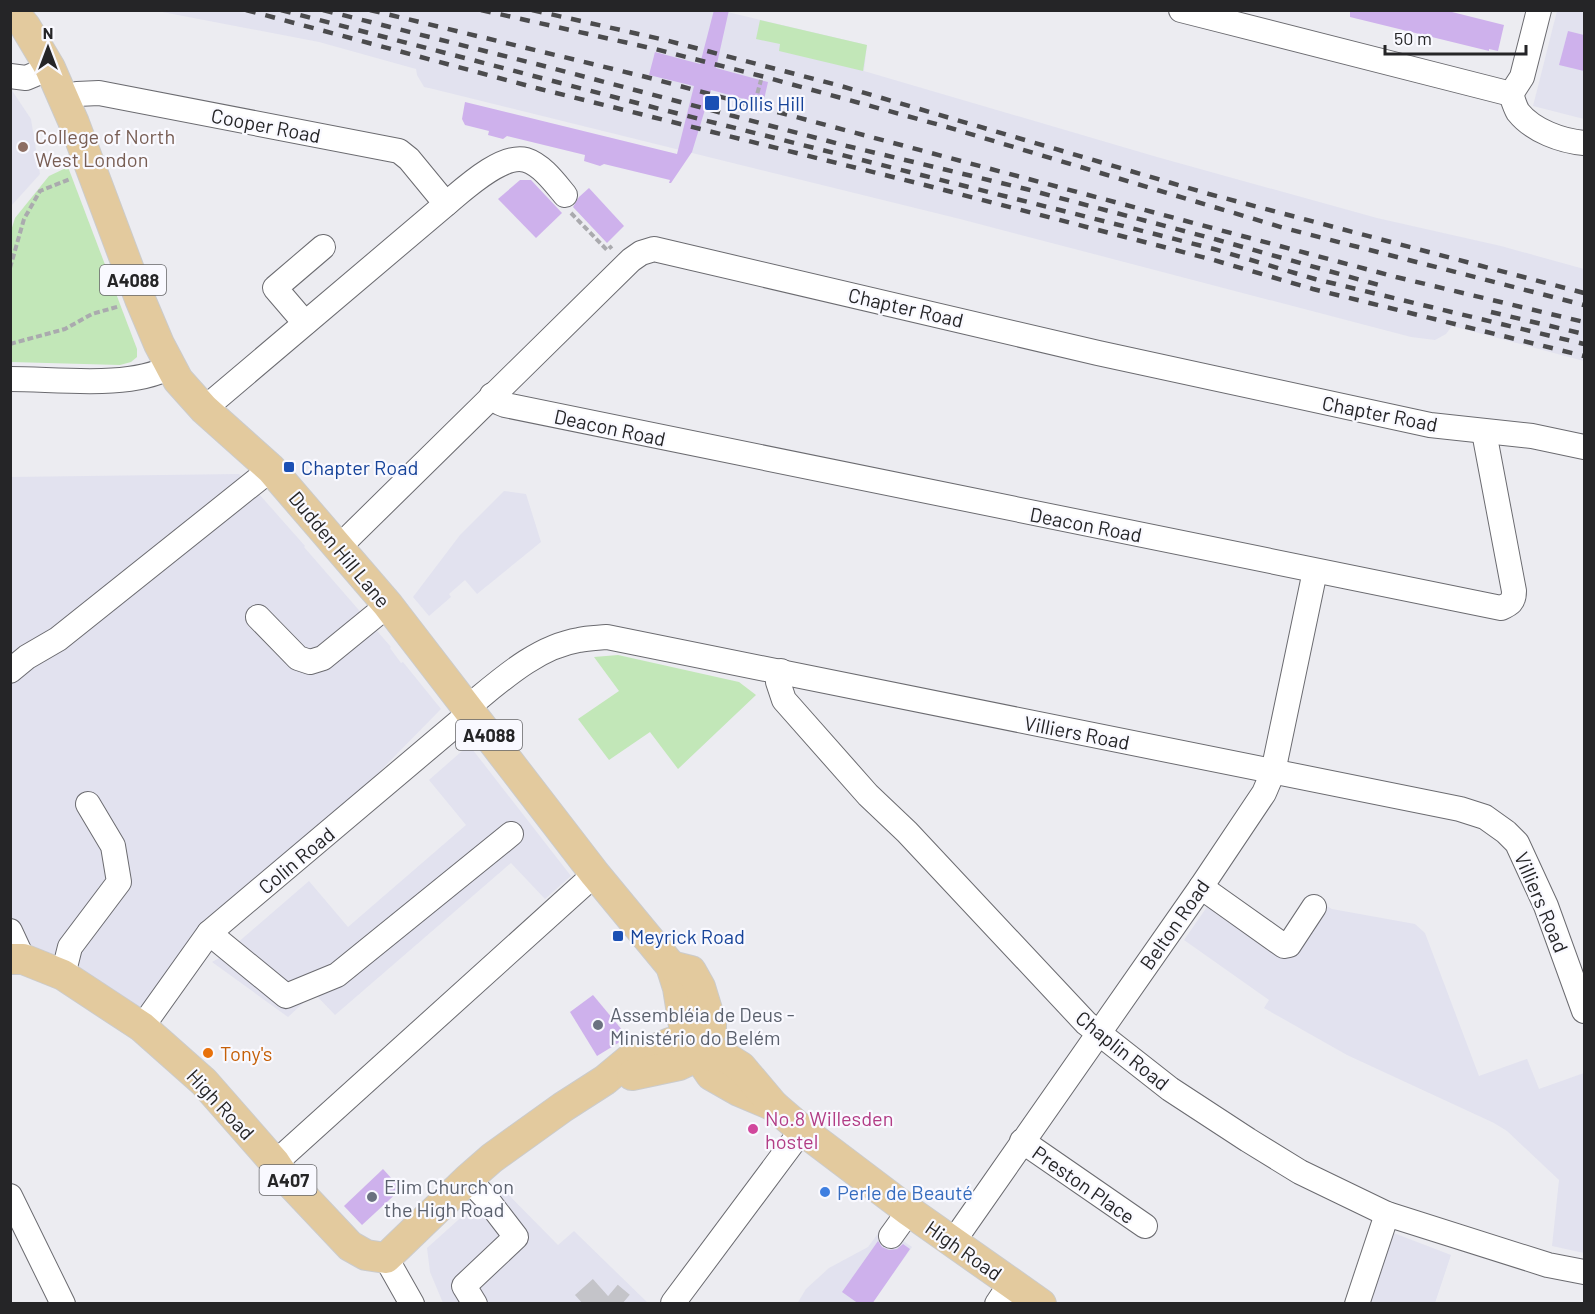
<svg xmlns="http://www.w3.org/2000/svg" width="1595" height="1314" font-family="Barlow,sans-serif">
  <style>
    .built { fill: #e2e2ef }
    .green { fill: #c2e7b8 }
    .building { fill: #ceb1ec }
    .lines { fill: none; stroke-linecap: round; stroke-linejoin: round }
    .minor-tunnel { stroke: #c4c4c9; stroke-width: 24; stroke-dasharray: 24 12; stroke-linecap: butt }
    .minor-casing { stroke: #6b6b70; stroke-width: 26 }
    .major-casing { stroke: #cbcbcb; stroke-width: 32 }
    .path { stroke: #aaaaae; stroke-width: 4; stroke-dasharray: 6 3; stroke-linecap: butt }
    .minor { stroke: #fff; stroke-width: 24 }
    .major { stroke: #e3ca9e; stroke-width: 30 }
    .rail { stroke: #4b4b4d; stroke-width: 4.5; stroke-dasharray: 10 10; stroke-linecap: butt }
    .transit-dot { fill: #1a4fb4; stroke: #f9f9ff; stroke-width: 2 }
    .education-dot { fill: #8d6e63; stroke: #f9f9ff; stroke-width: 2 }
    .worship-dot { fill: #6b7280; stroke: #f9f9ff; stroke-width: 2 }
    .food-dot { fill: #e8710a; stroke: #f9f9ff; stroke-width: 2 }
    .hotel-dot { fill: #d1479c; stroke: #f9f9ff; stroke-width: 2 }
    .shop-dot { fill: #3f7fe0; stroke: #f9f9ff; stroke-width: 2 }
    .labels { text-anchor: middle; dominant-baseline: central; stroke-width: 4.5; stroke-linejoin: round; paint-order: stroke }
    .shield { fill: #f9f9ff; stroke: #656568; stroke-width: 1.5 }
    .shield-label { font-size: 18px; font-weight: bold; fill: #252527 }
    .transit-label { font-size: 20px; fill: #164399; stroke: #f9f9ff; text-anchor: start }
    .street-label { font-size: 20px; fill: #252527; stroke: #f9f9ff }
    .education-label { font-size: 20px; fill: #785e54; stroke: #f9f9ff; text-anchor: start }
    .worship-label { font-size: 20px; fill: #5b616d; stroke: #f9f9ff; text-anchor: start }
    .food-label { font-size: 20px; fill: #c56008; stroke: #f9f9ff; text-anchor: start }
    .hotel-label { font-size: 20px; fill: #b23c85; stroke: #f9f9ff; text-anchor: start }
    .shop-label { font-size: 20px; fill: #366cbe; stroke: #f9f9ff; text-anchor: start }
  </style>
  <rect width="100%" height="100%" fill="#ececf1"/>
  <!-- built -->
  <g class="built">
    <path d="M719,10L867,45L864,71L1157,157L1377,218L1501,246L1584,269V361L1452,326L1446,334L1435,340L1411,337L960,219L429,88L424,87L417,75L416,69L319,42L157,11Z"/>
    <path d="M1557,11H1584V119L1533,106Z"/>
    <path d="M11,89L31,119L40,174L11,206Z"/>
    <path d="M239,474L259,494L305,546L304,547L391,647L390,648L401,663L403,662L441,709L143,1013L11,950L10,477Z"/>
    <path d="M504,491L526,494L541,542L477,594L465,580L449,594L451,597L429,616L413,597L460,535Z"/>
    <path d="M469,745L571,876L545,899L511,863L335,1015L314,993L288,1017L212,962L221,957L309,881L348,927L466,825L429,780Z"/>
    <path d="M1218,891L1282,933L1308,895L1332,909L1415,924L1425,933L1479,1076L1527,1059L1539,1089L1584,1073V1253L1552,1246L1559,1180L1507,1131L1494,1123L1347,1055L1264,1008L1269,1000L1184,940Z"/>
    <path d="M498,1184L558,1245L574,1231L648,1303H443L430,1272L427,1248Z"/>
    <path d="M883,1227L912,1247L872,1303L797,1304L806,1289L829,1268L868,1247Z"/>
    <path d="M1378,1227L1451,1255L1435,1303L1346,1304Z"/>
  </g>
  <!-- green -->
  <g class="green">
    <path d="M760,20L867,45L863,71L779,51L780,44L756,39Z"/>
    <path d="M68,167L137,349V357L131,362L120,365L11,362L10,234L15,218L49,176Z"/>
    <path d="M618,655L739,682L756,695L678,769L650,732L609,760L578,719L619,691L594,657Z"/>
  </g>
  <!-- building -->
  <g class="building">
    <path d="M714,10H729L716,68L768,82L763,104L711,90L692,152L671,183H669L670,180L604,164L600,166L584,161L585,155L507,136L503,139L488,135L489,131L465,125L462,119L465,102L677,154L694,86L649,75L655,52L700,64Z"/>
    <path d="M1350,10H1444L1504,25L1498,51L1489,49V51L1350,17Z"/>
    <path d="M1568,31L1584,35V71L1559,65Z"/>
    <path d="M520,180H531L562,213L536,238L498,199Z"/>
    <path d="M589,188L624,226L607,243L573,207L579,197Z"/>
    <path d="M593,995L628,1037L597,1056L570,1012Z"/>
    <path d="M383,1169L401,1189L362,1225L344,1206Z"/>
    <path d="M878,1241L882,1247L889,1250L897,1249L903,1244L910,1249L872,1304H859L842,1292Z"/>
  </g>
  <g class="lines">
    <!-- minor-tunnel -->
    <path class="minor-tunnel" d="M583,1304L602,1287L622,1304"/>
    <!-- minor casing -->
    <g class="minor-casing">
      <g id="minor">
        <path d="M1181,10L1511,94"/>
        <path d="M10,76L26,78L50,68"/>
        <path d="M1511,94C1513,100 1515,107 1518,112C1533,131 1562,141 1584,143"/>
        <path d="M1511,94L1522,77L1539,10"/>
        <path d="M63,100L77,94L99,93L399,151L409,159L446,204L204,409"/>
        <path d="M446,204C463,190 502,153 526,160C542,165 555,183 565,195"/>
        <path d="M305,323L275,288L323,247"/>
        <path d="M10,379C58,379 129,389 170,367"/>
        <path d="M492,395L500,403L505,405L1501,608C1510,604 1514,602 1514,591L1484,432"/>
        <path d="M339,547L631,260L641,253L654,249L1098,353L1430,425L1532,436L1584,447"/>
        <path d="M258,617L298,658L310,662L323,658L388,605"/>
        <path d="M10,671L27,657L58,639L271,469"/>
        <path d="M781,671L778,682L784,700L868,795L907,832L1086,1023L1170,1089L1248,1140L1300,1172L1387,1214L1548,1265L1584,1272"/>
        <path d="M468,707C500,681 536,647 579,640C588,638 597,638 607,637L1460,809L1485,817L1506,832L1517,843L1546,906L1584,1011"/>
        <path d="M1201,887L1284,946L1289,945L1314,907"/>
        <path d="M10,931L23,959"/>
        <path d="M209,933L286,996L337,975L511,834"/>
        <path d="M63,975L70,947L119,882L113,846L88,804"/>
        <path d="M142,1027L209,933L472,711"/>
        <path d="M1022,1141L1145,1226"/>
        <path d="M275,1163L595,874"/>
        <path d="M468,1179L486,1198L516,1237L464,1286L475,1304"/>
        <path d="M10,1196L63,1304"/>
        <path d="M891,1236L909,1211"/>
        <path d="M953,1242L1201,887L1264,793L1273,772L1315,571"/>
        <path d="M386,1258L412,1304"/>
        <path d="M673,1303L802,1130"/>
        <path d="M997,1304L1011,1283"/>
        <path d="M1357,1304L1387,1214"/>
      </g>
    </g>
    <!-- major casing -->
    <g class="major-casing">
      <g id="major">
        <path d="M12,10L25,26L50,68L74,123L140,299L159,344L178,380L204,409L271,469L388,605L595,874L671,966L678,988L685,1032L698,1056"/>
        <path d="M10,959H23L63,975L142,1027L204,1082L275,1163L283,1175L350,1246L366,1255L386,1258L468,1179L492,1158L563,1107L605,1080L629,1060L670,1043L675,1042L698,1056L711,1075L739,1091L774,1106"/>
        <path d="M671,966L691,971L700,987L711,1023V1031L698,1056"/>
        <path d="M632,1075L679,1065L698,1056L722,1055L741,1067L774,1106L802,1130L909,1211L1041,1304"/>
      </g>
    </g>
    <!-- path -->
    <g class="path">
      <path d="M755,102L761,80"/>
      <path d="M571,213L607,250L612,246"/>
      <path d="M10,268L24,219L40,191L70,179"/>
      <path d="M10,344L65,329L92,314L120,306"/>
    </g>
    <!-- minor -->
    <use href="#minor" class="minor"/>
    <!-- major -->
    <use href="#major" class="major"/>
    <!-- rail -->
    <g class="rail">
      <path d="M246,10L540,89L917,183L1210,259L1313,289L1584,356"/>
      <path d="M281,10L660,109L1214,249L1315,279L1584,344"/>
      <path d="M323,10L544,66L847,146L1026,189L1218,240L1386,287"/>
      <path d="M370,10L646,77L1396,277L1584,322"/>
      <path d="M481,10L655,49L765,77L947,127L1284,228L1584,305"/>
      <path d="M532,10L665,40L841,86L1209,194L1584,293"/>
      <path d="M1491,312L1584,334"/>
    </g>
  </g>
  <!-- markers -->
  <g class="transit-dot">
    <rect x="704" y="95" width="16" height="16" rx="3"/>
    <rect x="283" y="461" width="12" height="12" rx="3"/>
    <rect x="612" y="930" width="12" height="12" rx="3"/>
  </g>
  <circle class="education-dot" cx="23" cy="147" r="6"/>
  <g class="worship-dot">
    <circle cx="598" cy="1025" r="6"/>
    <circle cx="372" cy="1197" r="6"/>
  </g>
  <circle class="food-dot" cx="208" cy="1053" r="6"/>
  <circle class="hotel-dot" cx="753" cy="1129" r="6"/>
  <circle class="shop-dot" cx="825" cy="1192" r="6"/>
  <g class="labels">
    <!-- shield labels -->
    <g class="shield">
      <rect x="100" y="265" width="66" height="30" rx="4.5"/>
      <rect x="456" y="720" width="66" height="30" rx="4.5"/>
      <rect x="259.5" y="1165" width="57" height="30" rx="4.5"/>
    </g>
    <g class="shield-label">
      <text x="133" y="280">A4088</text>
      <text x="489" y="735">A4088</text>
      <text x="288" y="1180">A407</text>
    </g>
    <!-- transit labels -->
    <g class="transit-label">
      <text x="726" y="103">Dollis Hill</text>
      <text x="301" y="467">Chapter Road</text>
      <text x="630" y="936">Meyrick Road</text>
    </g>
    <!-- street labels -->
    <g class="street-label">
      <text transform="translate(266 125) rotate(11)">Cooper Road</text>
      <text transform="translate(906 307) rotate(13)">Chapter Road</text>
      <text transform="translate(1380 413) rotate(11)">Chapter Road</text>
      <text transform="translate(610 427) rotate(12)">Deacon Road</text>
      <text transform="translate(1086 524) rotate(11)">Deacon Road</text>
      <text transform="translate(340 549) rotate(50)">Dudden Hill Lane</text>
      <text transform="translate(1077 732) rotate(11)">Villiers Road</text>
      <text transform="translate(296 860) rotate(-40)">Colin Road</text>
      <text transform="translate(1542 902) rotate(67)">Villiers Road</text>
      <text transform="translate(1174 924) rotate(-55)">Belton Road</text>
      <text transform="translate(1123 1050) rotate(39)">Chaplin Road</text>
      <text transform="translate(221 1104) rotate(47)">High Road</text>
      <text transform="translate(1084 1184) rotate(35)">Preston Place</text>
      <text transform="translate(964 1250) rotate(35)">High Road</text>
    </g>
    <!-- education labels -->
    <g class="education-label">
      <text x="35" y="136">College of North<tspan x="35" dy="23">West London</tspan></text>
    </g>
    <!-- worship labels -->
    <g class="worship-label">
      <text x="610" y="1014">Assembléia de Deus -<tspan x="610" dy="23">Ministério do Belém</tspan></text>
      <text x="384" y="1186">Elim Church on<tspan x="384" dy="23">the High Road</tspan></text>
    </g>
    <!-- food labels -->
    <g class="food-label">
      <text x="220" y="1053">Tony's</text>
    </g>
    <!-- hotel labels -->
    <g class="hotel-label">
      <text x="765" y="1118">No.8 Willesden<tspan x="765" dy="23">hostel</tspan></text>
    </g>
    <!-- shop labels -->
    <g class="shop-label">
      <text x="837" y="1192">Perle de Beauté</text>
    </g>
  </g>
  <!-- border -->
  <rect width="1595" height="1314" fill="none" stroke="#252527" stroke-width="24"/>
  <!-- north arrow -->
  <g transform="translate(48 48)" stroke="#f9f9ff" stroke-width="4.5" paint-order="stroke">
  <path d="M0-4.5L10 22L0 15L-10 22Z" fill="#252527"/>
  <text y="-9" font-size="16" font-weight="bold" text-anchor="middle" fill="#252527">N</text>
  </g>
  <!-- scale -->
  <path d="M1385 45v9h141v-9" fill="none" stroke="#252527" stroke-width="3"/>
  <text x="1394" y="45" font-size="18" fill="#252527" stroke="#f9f9ff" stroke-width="4.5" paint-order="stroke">50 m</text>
</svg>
